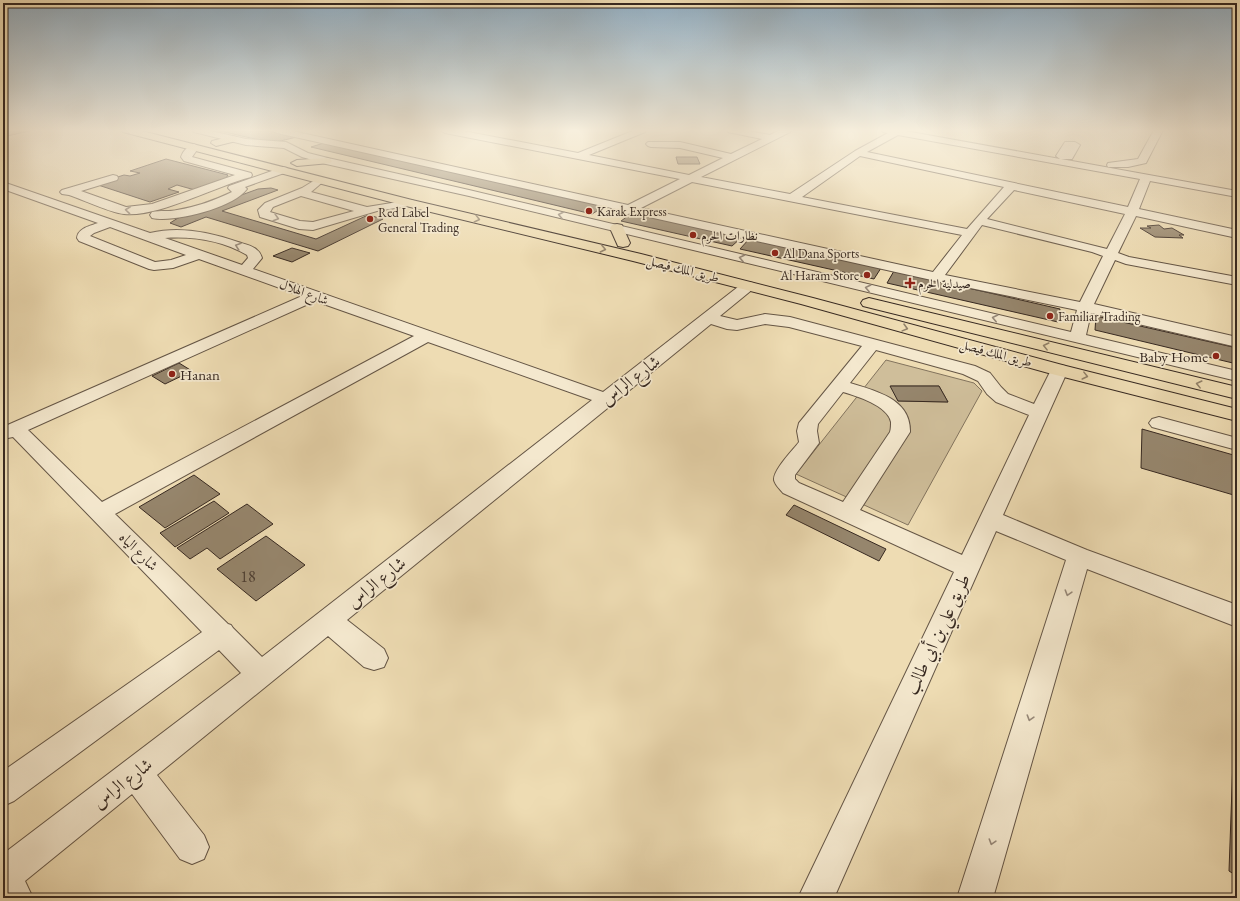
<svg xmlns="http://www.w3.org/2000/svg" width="1240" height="901" font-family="'EB Garamond',Amiri,serif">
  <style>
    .green { fill: #cfbe9a; stroke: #83745e; fill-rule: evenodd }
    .building { fill: #96866d; stroke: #372921 }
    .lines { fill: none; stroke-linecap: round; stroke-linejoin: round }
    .minor-casing { stroke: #655646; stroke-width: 2 }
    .major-casing { stroke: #372921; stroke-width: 2 }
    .minor { fill: #f4e8ce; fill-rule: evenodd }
    .major { fill: #eedcb3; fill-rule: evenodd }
    .oneway { stroke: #968878 }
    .oneway2 { stroke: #92826a }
    .poi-dot { fill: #8f2418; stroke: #f4e8ce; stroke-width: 1.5 }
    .labels { text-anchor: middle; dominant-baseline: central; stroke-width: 3.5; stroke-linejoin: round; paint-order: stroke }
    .far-poi-label { font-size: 13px; fill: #372921; stroke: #f4e8ce; text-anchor: start }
    .far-street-label { font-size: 13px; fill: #372921; stroke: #f4e8ce }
    .poi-label { font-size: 15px; fill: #372921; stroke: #f4e8ce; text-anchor: end }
    .street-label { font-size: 15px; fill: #372921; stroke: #f4e8ce }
    .near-number-label { font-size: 16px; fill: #4f4034 }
    .near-street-label { font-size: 18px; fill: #372921; stroke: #f4e8ce }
  </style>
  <rect width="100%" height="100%" fill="#eedcb3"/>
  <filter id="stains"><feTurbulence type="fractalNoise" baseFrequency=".005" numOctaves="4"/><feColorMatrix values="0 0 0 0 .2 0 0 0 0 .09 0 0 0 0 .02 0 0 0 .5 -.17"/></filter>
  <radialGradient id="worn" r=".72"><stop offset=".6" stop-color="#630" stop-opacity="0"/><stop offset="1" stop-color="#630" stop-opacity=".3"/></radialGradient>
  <!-- green -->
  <path class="green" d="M886,360L974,383L982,391L908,525L796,474ZM891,386H939L948,402L898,401Z"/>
  <!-- building -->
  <g class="building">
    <path d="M3,130H33L3,137Z"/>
    <path d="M216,130H263L283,134L287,133L301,136L272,143Z"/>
    <path d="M324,143L605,206L592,214L311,147Z"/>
    <path d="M676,157H697L700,164H678Z"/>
    <path d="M166,159L228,175L225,180L195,190L177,185L168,189L179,192L150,202L95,184L124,175L130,176L140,173L130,171Z"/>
    <path d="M271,188L278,190L222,211L316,239L368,215L383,219L318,251L206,217L181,227L170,223L178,218L258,189Z"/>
    <path d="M632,213L742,237L732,246L621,221Z"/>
    <path d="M1159,225L1164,229L1172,228L1184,235H1179L1183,238L1155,237L1140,228H1151L1147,226Z"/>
    <path d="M749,239L881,268L874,279L740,249Z"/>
    <path d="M292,248L310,253L292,262L273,256Z"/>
    <path d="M894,271L1060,309L1058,322L887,283Z"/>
    <path d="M1096,316L1237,348V364L1095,330Z"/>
    <path d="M179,363L192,371L165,384L152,376Z"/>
    <path d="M890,386H939L948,402L898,401Z"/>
    <path d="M1142,429L1237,456V496L1141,468Z"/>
    <path d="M194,475L220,494L165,528L139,507Z"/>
    <path d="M214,501L229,513L175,547L160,533Z"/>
    <path d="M247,504L273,524L220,559L207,548L190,559L177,548Z"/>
    <path d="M794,505L886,549L879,561L786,515Z"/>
    <path d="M266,536L305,565L256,601L217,569Z"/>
    <path d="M1237,649V876L1229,871Z"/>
  </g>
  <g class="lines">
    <!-- minor casing -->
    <g class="minor-casing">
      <g id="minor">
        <path d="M192,130H207L246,139L286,142L308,153L328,158L469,190L1071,332L1077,310L936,281L631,213L625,215L621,213L620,210L277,133L272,130H288L628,205L680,179L445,133L440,130H458L578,153L635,130H646L645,132L589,155L689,175L723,158L680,148L651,147L648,146L646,144L648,142H680L731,154L762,139L728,132L727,130H743L770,135L780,130H791L790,132L701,177L790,194L855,151L888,133L883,132L882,130H900L1060,159L1056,156L1065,142H1075L1080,145L1072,159H1061L1237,191V197L1150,181L1139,209L1237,230V238L1136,216L1118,253L1129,257L1237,277V285L1126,264L1115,260L1094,304L1237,337V347L1091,313L1086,335L1237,371V381L469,196L326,164L302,157L284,148L246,145L194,132ZM898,135L1140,179L1128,207L867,152ZM860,156L1004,187L967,229L802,197ZM692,182L962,235L933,272L641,208ZM1014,190L1125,214L1107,249L987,219ZM982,225L1092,252L1103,256L1080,302L945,275Z"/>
        <path d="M1154,130H1163L1146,163L1128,167H1108L1107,165L1108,163L1138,159Z"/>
        <path d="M194,144L199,147L192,157L251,173L252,175L251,177C216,186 157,218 124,214C111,213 84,200 69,195L62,194L60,192L62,190L113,175L117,176L118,178L117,180L81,191L126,207L152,204L235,175L184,161L181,157C183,151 188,146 194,144Z"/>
        <path d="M283,167L287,168L288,170L287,172L245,187L247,189C233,208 174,223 152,218L150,215L152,212C160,210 169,212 177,210C197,207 215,200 232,192L228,188L229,186Z"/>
        <path d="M320,177L325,180L311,192L367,207L410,200L414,201L416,203L414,205L377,211L313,230L299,229L260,217L258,210L265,203L302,188ZM301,196L354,211L313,222L300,221L270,212L273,207Z"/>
        <path d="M3,182L150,233C179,226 210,232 238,242C244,244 252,245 257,250C260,252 261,255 262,258L253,269L603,392L743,283L748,282L753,283L755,286L753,289L720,316L737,320L765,314L790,317L975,366L990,373L1001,387L1008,394L1034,404L1053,366L1059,365L1065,366L1068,370L1003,515L1087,550L1237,605V627L1087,569L993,898H957L1066,560L996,531L834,898H798L954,572L783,493C780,489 775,485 774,480C773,470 793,450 799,442L797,431L799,423L862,346L789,327L765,324L737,330L727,329L711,324L347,620L384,649L388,658L384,667L374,670L364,667L328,636L157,775L204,835L209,847L204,859L192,864L180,859L132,794L25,881L33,898H3V854L241,673L219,650L14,801L3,806V771L202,632L13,437L3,439V427L302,296L199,259L173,268L154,270L149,269L79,241L77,238C78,228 90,226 98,223L3,189ZM110,227L186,255L171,260L155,262L90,236L94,233ZM165,238C193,236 223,241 247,255L248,258L242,265ZM315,301L414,336L102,502L28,430ZM428,342L592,400L262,657L233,628L231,625L228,624L115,514ZM876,350L963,374L978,381L987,394L996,402L1029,415L962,555L860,510L910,432C911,399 876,391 850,383ZM843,392C857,396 888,406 891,422C891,425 891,429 890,432L843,502L799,483L795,479V475L819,443L817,431L818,424Z"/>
        <path d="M1159,417L1237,438V450L1152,427L1149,423L1152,419Z"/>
      </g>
    </g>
    <!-- major casing -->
    <g class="major-casing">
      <g id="major">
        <path d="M122,130H138L412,200L641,254L813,298L1066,366L1237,409V421L1052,374L801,304L633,261L406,206L123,132Z"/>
        <path d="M232,136L236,137L237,139L236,141L216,146L211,143L212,141Z"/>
        <path d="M326,158L330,159L332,161L330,163L297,166L291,163L297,160Z"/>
        <path d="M617,224L622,225L630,243L628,246L623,247L618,246L610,228L612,225Z"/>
        <path d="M869,298L1237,387V399L863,306L861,303L863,300Z"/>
      </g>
    </g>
    <!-- minor -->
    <use href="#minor" class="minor"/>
    <!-- major -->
    <use href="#major" class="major"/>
  </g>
  <!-- one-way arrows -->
  <defs><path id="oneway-chevron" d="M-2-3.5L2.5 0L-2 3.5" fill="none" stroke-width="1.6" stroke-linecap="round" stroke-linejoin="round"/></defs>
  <g class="oneway">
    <use href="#oneway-chevron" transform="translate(128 210) rotate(-174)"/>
    <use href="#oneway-chevron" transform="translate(561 215) rotate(-167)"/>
    <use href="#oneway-chevron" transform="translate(276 218) rotate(16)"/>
    <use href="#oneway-chevron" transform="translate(238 246) rotate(-161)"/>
    <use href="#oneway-chevron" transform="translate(742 258) rotate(-167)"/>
    <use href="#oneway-chevron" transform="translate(868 288) rotate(-167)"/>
    <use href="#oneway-chevron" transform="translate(995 318) rotate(-167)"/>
    <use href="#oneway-chevron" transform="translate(1068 593) rotate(107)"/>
    <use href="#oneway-chevron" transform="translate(1030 718) rotate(107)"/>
    <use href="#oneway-chevron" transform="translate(992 842) rotate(107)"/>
  </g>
  <g class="oneway2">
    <use href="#oneway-chevron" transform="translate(477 219) rotate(14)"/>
    <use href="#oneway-chevron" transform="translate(603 249) rotate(13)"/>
    <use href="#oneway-chevron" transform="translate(905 328) rotate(15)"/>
    <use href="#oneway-chevron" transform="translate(1046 346) rotate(-166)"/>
    <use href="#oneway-chevron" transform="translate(1085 376) rotate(14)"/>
    <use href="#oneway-chevron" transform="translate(1199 384) rotate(-166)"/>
  </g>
  <!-- sky -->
  <linearGradient id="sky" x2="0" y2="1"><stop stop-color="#91acbf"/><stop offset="0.51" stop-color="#f7efdd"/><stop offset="1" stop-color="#f7efdd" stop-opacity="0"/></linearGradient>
  <rect width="1240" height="256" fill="url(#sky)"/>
  <!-- markers -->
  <g class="poi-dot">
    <circle cx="589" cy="211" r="4"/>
    <circle cx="370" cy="219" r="4"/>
    <circle cx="693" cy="235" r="4"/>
    <circle cx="775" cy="253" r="4"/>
    <circle cx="867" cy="275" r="4"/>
    <path d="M908 277h4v4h4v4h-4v4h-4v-4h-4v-4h4z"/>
    <circle cx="1050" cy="316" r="4"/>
    <circle cx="1216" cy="356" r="4"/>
    <circle cx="172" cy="374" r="4"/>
  </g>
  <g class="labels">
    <!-- far-poi labels -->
    <g class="far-poi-label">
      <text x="597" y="211">Karak Express</text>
      <text x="378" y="212">Red Label<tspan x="378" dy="15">General Trading</tspan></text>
      <text x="701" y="235">نظارات الحرم</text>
      <text x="783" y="253">Al Dana Sports</text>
      <text x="859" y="275" text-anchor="end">Al Haram Store</text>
      <text x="918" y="283">صيدلية الحرم</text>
      <text x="1058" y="316">Familiar Trading</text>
    </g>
    <!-- far-street labels -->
    <g class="far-street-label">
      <text transform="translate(683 269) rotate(14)">طريق الملك فيصل</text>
      <text transform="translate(304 292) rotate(20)">شارع الهلال</text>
      <text transform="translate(996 353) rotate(15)">طريق الملك فيصل</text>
    </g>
    <!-- poi labels -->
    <g class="poi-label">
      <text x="1208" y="356">Baby Home</text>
      <text x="180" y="374" text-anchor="start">Hanan</text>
    </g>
    <!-- street labels -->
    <g class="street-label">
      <text transform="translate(139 551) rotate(45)">شارع الياه</text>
    </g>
    <!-- near-number labels -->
    <g class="near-number-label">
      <text x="248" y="576">18</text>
    </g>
    <!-- near-street labels -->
    <g class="near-street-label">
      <text transform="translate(630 380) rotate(-38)">شارع الراس</text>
      <text transform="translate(376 582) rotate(-39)">شارع الراس</text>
      <text transform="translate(937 634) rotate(-65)">طريق علي بن أبي طالب</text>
      <text transform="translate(122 783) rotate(-38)">شارع الراس</text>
    </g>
  </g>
  <!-- margin -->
  <rect width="1240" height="901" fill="none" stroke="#eedcb3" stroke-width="16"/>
  <rect x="4" y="4" width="1232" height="893" fill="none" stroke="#372921" stroke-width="2"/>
  <rect x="8" y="8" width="1224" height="885" fill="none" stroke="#372921"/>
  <rect width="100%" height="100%" filter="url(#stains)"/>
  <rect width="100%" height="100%" fill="url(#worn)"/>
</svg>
